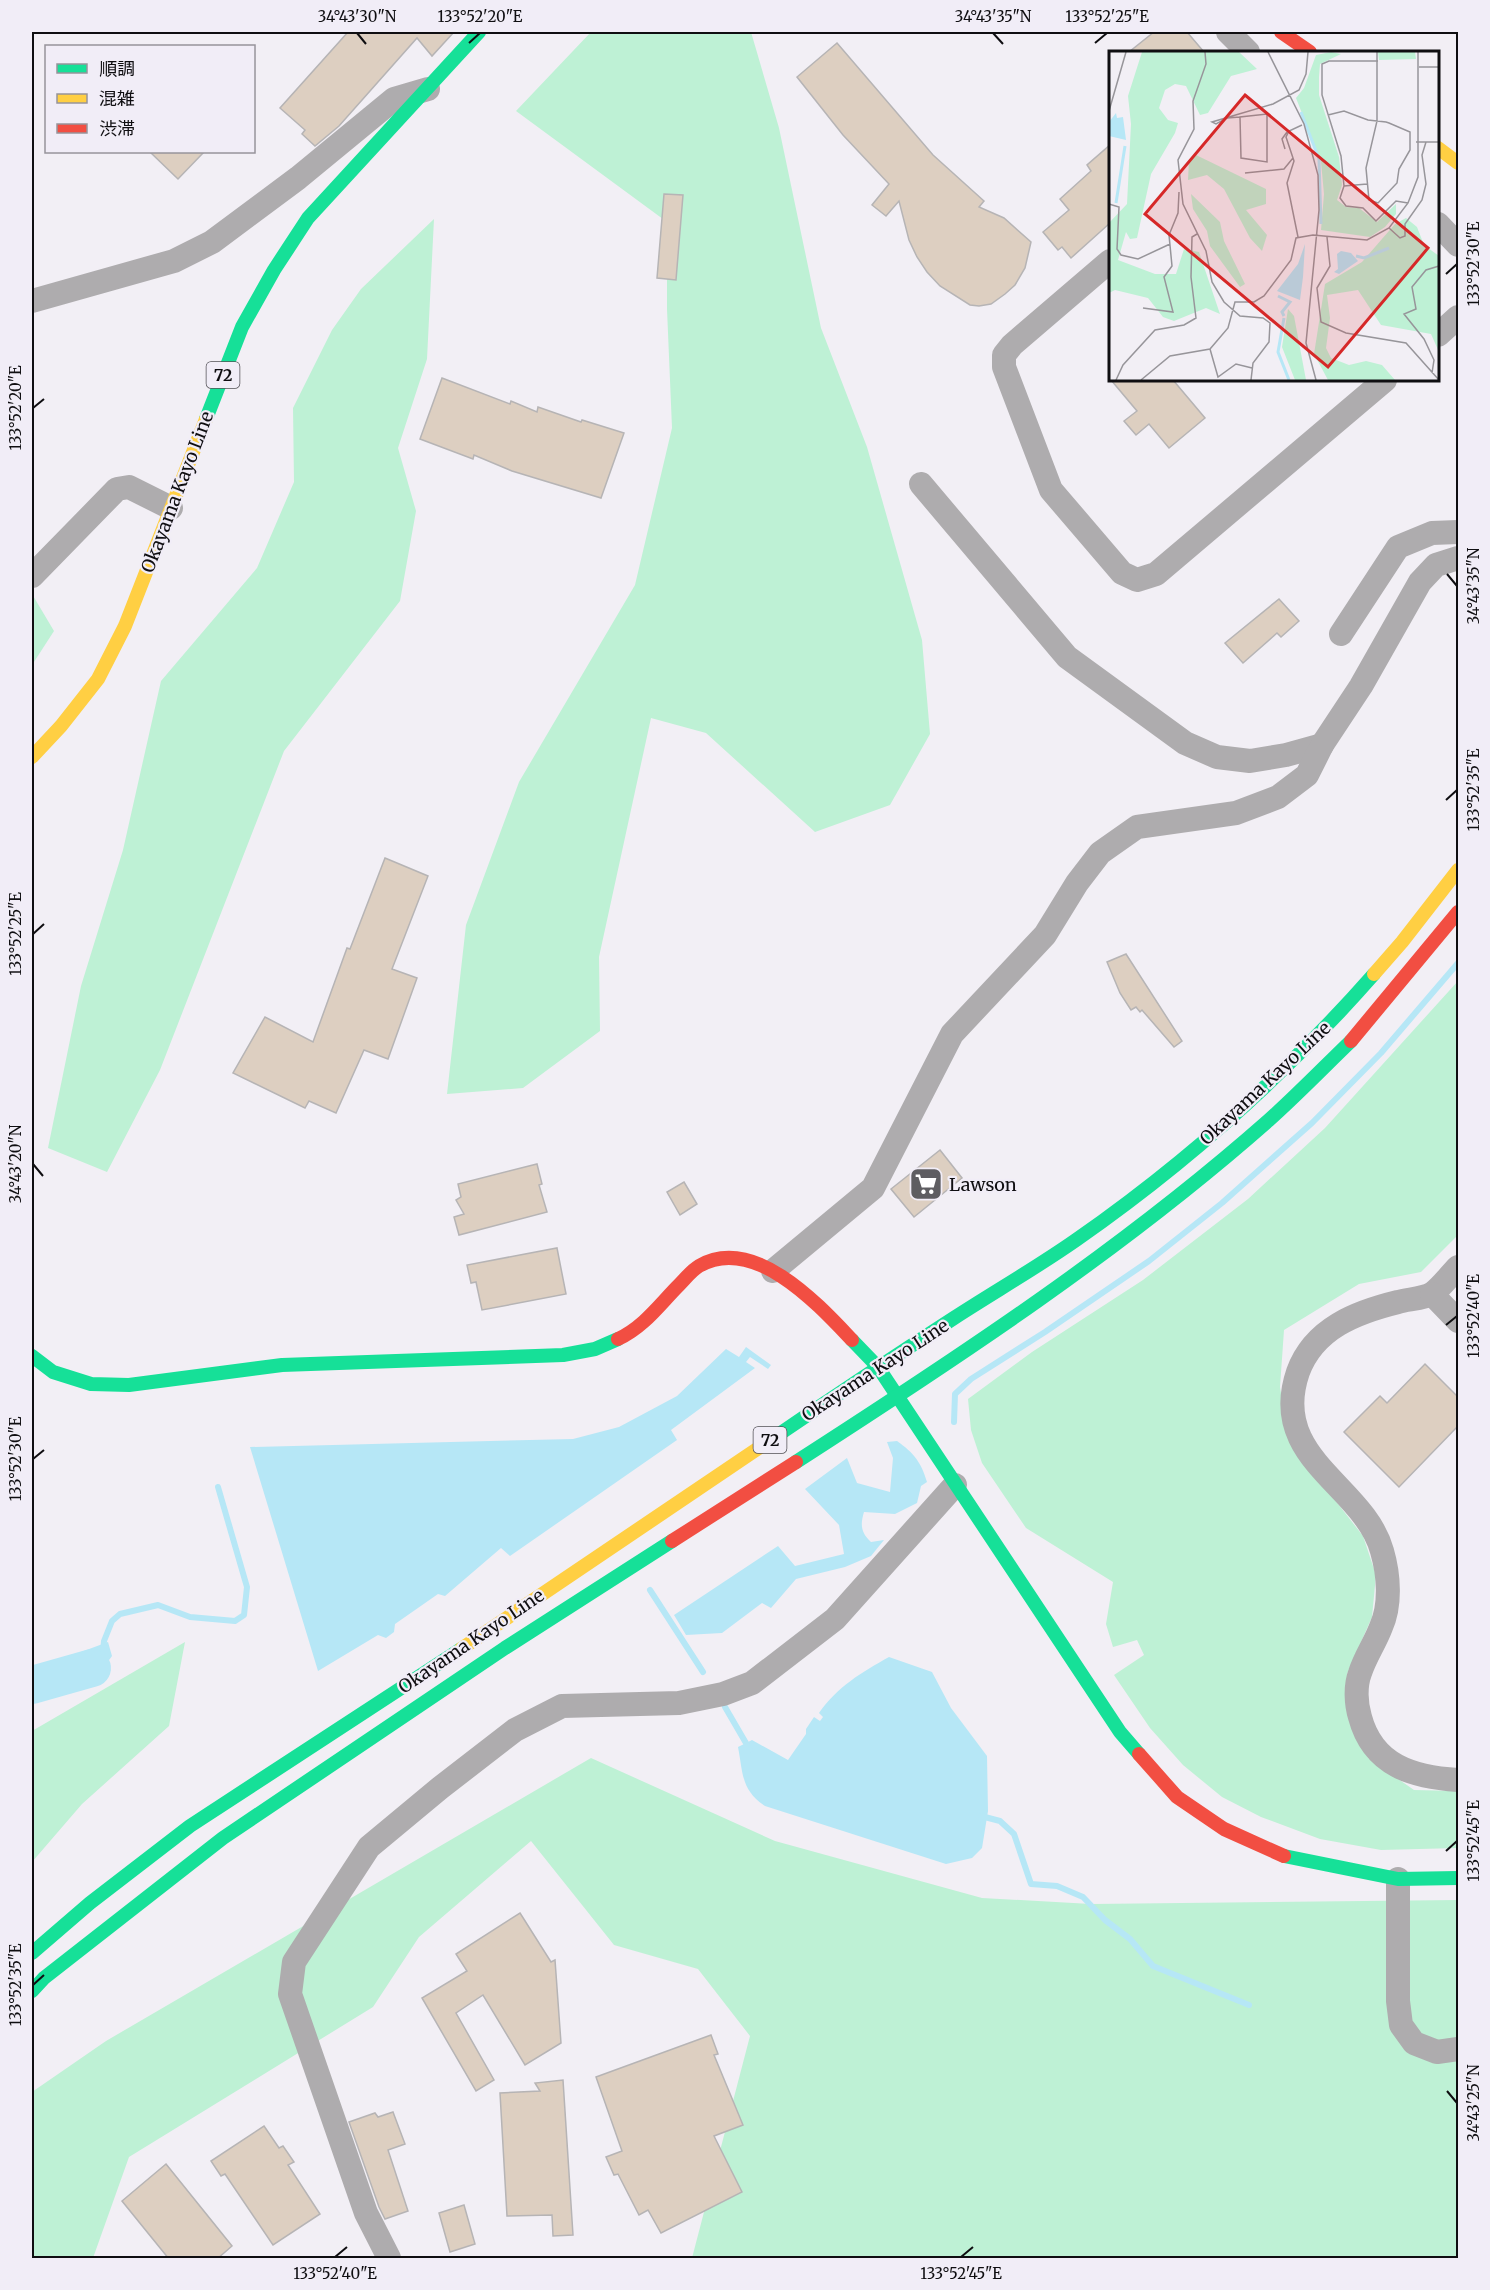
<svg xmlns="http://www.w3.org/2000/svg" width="1490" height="2290" font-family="Merriweather,'Noto Sans JP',serif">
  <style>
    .green { fill: #bef1d5 }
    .water { fill: #b6e7f6 }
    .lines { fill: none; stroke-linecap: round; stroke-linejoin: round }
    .stream { stroke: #b6e7f6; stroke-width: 6 }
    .river { stroke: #b6e7f6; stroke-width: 38 }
    .building { fill: #ddcfc1; stroke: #b6b4b5; stroke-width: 1.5 }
    .street { stroke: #aeacae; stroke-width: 24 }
    .fast { stroke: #16e098; stroke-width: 14 }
    .slow { stroke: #ffcf43; stroke-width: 14 }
    .jam { stroke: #f24e42; stroke-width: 14 }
    .ticks { fill: none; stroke: #0f0e11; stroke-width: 2 }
    .labels { text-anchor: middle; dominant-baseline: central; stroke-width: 4.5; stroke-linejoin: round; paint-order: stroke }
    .shield { fill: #f1edf7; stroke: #535156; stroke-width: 1.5 }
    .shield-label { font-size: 16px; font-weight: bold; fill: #0f0e11 }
    .street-label { font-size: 18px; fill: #0f0e11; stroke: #f1edf7 }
    .poi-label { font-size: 18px; fill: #0f0e11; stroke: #f1edf7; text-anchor: start }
    .inset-river { fill: none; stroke: #b6e7f6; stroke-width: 3 }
    .inset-road { fill: none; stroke: #97959a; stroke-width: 1.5 }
    .view { fill: #d62828; fill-opacity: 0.15; stroke: #d62828; stroke-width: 3 }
    .inset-edge { fill: none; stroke: #0f0e11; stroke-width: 3 }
    .neatline { fill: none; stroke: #0f0e11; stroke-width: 2 }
    .ticks-label { font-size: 15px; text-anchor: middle; fill: #0f0e11 }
  </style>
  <rect width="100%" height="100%" fill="#f2eff5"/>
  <!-- green -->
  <g class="green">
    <path d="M591,32H751L779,128L821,328L867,447L922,640L930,734L890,805L815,832L706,733L651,718L599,957L600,1031L523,1088L447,1094L466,925L519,782L635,585L672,428L667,309V222L516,111Z"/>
    <path d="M434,219L427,359L398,448L416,511L400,601L284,751L160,1070L107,1172L48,1148L81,986L123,850L161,681L257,568L294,482L293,408L332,330L361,289Z"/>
    <path d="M32,594L54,631L32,665Z"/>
    <path d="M1458,981V1235L1421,1272L1359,1284L1284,1330L1280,1387L1289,1441L1363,1536L1376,1575L1372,1617L1347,1674L1368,1758L1414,1790L1458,1791V1848L1381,1850L1320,1839L1261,1817L1222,1797L1183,1765L1150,1728L1114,1675L1144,1655L1137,1640L1113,1647L1106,1624L1113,1582L1026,1528L982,1463L971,1430L968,1399L1032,1352L1143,1280L1248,1199L1325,1128Z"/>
    <path d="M185,1642L169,1726L82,1804L32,1862V1731Z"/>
    <path d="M591,1758L775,1841L982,1898L1091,1904L1458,1900V2258H692L750,2036L698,1969L614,1945L531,1841L419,1937L373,2007L129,2157L93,2258H32V2092L106,2041Z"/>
  </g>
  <!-- water -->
  <g class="water">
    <path d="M746,1347L771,1365L768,1369L750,1357L746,1362L755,1368L671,1430L677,1440L510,1556L501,1548L445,1596L438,1594L395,1624L394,1632L386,1638L378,1635L318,1671L250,1447L573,1439L619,1427L677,1396L726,1349L739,1357Z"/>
    <path d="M897,1441C914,1453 921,1462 927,1482L921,1486L917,1503L895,1514L864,1512C860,1525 861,1533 871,1542L884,1540L871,1556L845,1567L796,1579L771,1608L762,1603L722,1633L686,1635L674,1615L778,1546L795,1566L844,1554L839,1525L805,1489L847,1458L857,1483L890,1492L893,1458L887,1442Z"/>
    <path d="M108,1642L112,1656L90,1686L81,1652Z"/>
    <path d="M889,1657L932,1672L951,1708L987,1756L988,1811L982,1848L972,1858L946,1864L765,1806C741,1790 743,1773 738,1747L752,1740L788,1760L806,1734V1729L814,1717L820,1721L823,1717L819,1713C837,1687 862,1672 889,1657Z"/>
  </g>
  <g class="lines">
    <!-- stream -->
    <g class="stream">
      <path d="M954,1422L955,1394L971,1379L1045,1332L1149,1261L1222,1203L1312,1123L1381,1053L1458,963"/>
      <path d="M650,1590L703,1672"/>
      <path d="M103,1652L104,1641L112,1621L120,1614L158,1605L190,1617L235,1621L244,1615L247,1587L218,1487"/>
      <path d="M725,1707L750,1750"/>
      <path d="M981,1816L1000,1821L1014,1834L1031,1884L1057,1886L1083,1897L1105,1920L1130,1939L1153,1966L1249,2005"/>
    </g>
    <!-- river -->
    <path class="river" d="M32,1685L92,1668"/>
  </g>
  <!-- building -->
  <g class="building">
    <path d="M348,32H454L432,56L417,38L339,126L315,146L302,134L305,130L280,108Z"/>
    <path d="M1154,32H1187L1204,52H1129Z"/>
    <path d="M837,43L933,155L984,201L979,207L1004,218L1031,242L1025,268L1015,285L1005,294L991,304L979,306L970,305L940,286L927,272L917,257L909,240L899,201L886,216L872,205L889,184L843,135L797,77Z"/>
    <path d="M1110,145V223L1071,258L1062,247L1058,250L1043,232L1069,210L1060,199L1091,171L1087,165Z"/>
    <path d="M150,152H204L178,179Z"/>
    <path d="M664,194L683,195L676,280L657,278Z"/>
    <path d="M442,378L510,404L511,401L537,412L538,407L581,422L582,420L624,433L601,498L512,471L474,455L473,459L420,439Z"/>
    <path d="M1111,380H1173L1205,418L1169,448L1149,424L1136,435L1124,421L1137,411Z"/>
    <path d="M1279,599L1299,621L1281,637L1277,633L1243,663L1225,643Z"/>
    <path d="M385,858L428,876L392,969L417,978L388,1059L364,1050L336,1113L309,1101L305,1108L233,1073L265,1017L313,1042L347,948L350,949Z"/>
    <path d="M1126,954L1182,1041L1174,1047L1142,1010L1140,1012L1136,1007L1131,1010L1120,993L1107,962Z"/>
    <path d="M940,1150L962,1178L914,1217L891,1189Z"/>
    <path d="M537,1164L542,1184L539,1185L547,1212L459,1235L454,1217L464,1214L456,1200L461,1197L458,1184Z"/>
    <path d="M684,1182L697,1204L680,1215L667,1192Z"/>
    <path d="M557,1248L566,1294L482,1310L476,1282L471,1283L467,1265Z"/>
    <path d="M1425,1364L1458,1397V1426L1399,1487L1344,1432L1380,1396L1387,1403Z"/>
    <path d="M520,1913L551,1962L555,1960L561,2043L525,2065L483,1995L456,2013L494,2080L476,2091L422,1998L467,1971L456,1954Z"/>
    <path d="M711,2035L718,2054L714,2055L743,2125L714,2136L742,2192L661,2233L648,2210L639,2215L618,2174L614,2175L606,2157L622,2151L596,2077Z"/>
    <path d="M563,2080L573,2235L553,2236L552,2215L507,2216L500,2093L540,2091L535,2083Z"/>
    <path d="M393,2112L405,2144L388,2150L408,2211L385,2219L379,2207L349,2122L375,2113L378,2117Z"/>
    <path d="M264,2126L279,2148L283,2146L294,2162L288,2165L320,2214L273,2245L225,2174L221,2176L211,2161Z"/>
    <path d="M166,2164L232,2246L217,2259H169L122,2201Z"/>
    <path d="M464,2205L475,2244L450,2252L439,2213Z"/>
  </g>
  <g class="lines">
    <!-- street -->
    <g class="street">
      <path d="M1228,32L1248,52"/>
      <path d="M1438,224L1458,245"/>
      <path d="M1110,261L1012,345L1004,355V367L1051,490L1122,573L1137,580L1156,574L1385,380"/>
      <path d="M32,301L174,261L212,242L298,178L394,99L428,89"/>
      <path d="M1438,335L1458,317"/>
      <path d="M921,484L1067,657L1185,743L1217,757L1250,761L1286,755L1322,745"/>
      <path d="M32,576L117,489L129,487L171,508"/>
      <path d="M1341,634L1398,547L1432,533L1458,532"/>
      <path d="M1458,1267C1450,1275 1442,1286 1433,1293C1424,1299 1408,1299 1398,1302C1357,1312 1314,1328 1298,1372C1268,1459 1364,1485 1382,1551C1389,1575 1391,1605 1381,1627C1375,1643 1365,1657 1360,1673C1355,1686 1356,1704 1360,1717C1373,1766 1413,1777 1458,1780"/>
      <path d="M773,1271L873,1188L952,1034L1045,935L1077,883L1100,853L1137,827L1236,813L1278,797L1307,775L1322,745L1361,686L1420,582L1436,565L1458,558"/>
      <path d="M1432,1294L1458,1321"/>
      <path d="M1398,1879V2001L1401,2025L1414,2043L1437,2052L1458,2049"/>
      <path d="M389,2258L366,2213L290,1994L294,1962L369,1847L440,1788L515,1730L562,1706L679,1703L723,1694L752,1683L835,1619L955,1485"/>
    </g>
    <!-- fast -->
    <g class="fast">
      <path d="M206,419L242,327L274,270L308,218L479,32"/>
      <path d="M852,1340L878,1367L1120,1732L1139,1754"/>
      <path d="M32,1356L53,1372L91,1384L129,1385L282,1365L563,1355L595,1349L618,1339"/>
      <path d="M772,1439C832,1398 892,1358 954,1318C994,1292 1036,1268 1076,1240C1185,1164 1286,1074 1374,974"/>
      <path d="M796,1462C959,1357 1123,1249 1269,1120C1297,1095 1324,1067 1351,1041"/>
      <path d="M1284,1856L1398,1879L1458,1878"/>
      <path d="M32,1953L90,1903L190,1826L461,1649"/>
      <path d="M32,1991L44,1978L223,1838L505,1648L672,1541"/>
    </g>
    <!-- slow -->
    <g class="slow">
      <path d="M1438,148L1458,163"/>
      <path d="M32,757L61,726L98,679L125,626L206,419"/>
      <path d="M1374,974L1402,942L1458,870"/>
      <path d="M461,1649L772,1439"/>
    </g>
    <!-- jam -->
    <g class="jam">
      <path d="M1281,32L1310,52"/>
      <path d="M1351,1041L1458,912"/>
      <path d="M618,1339C644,1327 660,1304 679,1285C685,1279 692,1270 699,1266C754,1234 818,1304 852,1340"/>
      <path d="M672,1541L796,1462"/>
      <path d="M1139,1754L1177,1797L1224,1829L1284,1856"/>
    </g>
  </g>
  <!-- ticks -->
  <path class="ticks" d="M357,33L366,44M993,33L1003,44M469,43L480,33M1095,43L1107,33M1446,274L1457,264M33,408L44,399M1447,574L1457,586M1446,800L1457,790M33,934L44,924M33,1164L43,1176M1446,1325L1457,1316M33,1459L44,1450M1446,1851L1457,1841M33,1985L44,1975M1447,2091L1457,2103M335,2257L347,2247M961,2257L973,2247"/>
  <!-- icons -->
  <defs>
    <g id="supermarket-square" transform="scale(1.725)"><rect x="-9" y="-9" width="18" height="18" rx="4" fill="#5e5d61" stroke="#f1edf7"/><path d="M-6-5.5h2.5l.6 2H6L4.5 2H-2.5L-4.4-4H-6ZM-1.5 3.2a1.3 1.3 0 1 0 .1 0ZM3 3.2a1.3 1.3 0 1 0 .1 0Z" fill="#fff"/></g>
  </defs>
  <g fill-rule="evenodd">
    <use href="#supermarket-square" x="926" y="1184"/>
  </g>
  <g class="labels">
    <!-- shield labels -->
    <g class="shield">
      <rect x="206.5" y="362" width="33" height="26" rx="4.5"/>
      <rect x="753.5" y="1427" width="33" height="26" rx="4.5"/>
    </g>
    <g class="shield-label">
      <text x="223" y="375">72</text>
      <text x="770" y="1440">72</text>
    </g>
    <!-- street labels -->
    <g class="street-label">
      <text transform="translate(177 492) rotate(-69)">Okayama Kayo Line</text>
      <text transform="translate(1265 1083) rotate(-43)">Okayama Kayo Line</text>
      <text transform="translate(875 1370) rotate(-33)">Okayama Kayo Line</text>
      <text transform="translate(471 1641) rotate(-34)">Okayama Kayo Line</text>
    </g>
    <!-- poi labels -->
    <g class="poi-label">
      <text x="949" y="1184">Lawson</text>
    </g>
  </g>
  <!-- overview -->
  <g transform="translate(1109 51)">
    <rect width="330" height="330" fill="#f2eff5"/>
    <path d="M33,1H130L148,18L122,25L99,62L91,64L77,35L66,33L56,39L50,57L59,69L69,72L66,82L42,123L28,187L21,188L17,181L9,209L46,223H67L75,198L90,201L111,263L97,257L65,270L54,266L39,247L6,239L0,242V172L18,153L22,73L19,45ZM222,1L232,3L211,13L210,26V44L230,106L233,134L228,149L237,156L250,157L268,171L287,153V163L276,176L261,186L212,179L215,143L212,111L187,47L195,37L207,4ZM269,1H306L307,8L270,9ZM87,104L157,138V153L137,159L158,184L153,200L141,187L115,138L98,124L79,129L80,109ZM82,143L111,171L115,190L136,233L131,236L101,195L98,180L84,158ZM297,167L308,176L315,194L330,205V301L322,283L272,274L249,239L218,244L221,267L217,297L222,307L240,314L257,310L273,314L286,329H219L205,303L216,233L253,211L286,173ZM179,258L185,265L197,329H186L173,296Z" fill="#bef1d5"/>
    <path d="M7,62L8,67L14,66L17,89L0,85V71ZM196,193L194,226L191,249L168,240L189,213ZM232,200L242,202L249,210L230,223L225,221L229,218L228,203Z" fill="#b6e7f6"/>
    <path class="inset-river" d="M192,61L210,108L212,173M7,152L16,95M247,205L255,207L280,197M169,245L181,251L173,261L175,265M175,267L169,301L180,329"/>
    <path class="inset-road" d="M96,1L97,13L84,50L85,78L69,109L74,153L97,200L103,231L115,251L131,265L154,267L161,272L160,291L144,312L142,329M159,1L195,73L209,124L210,159L197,292L207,329M269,10H220L213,13V44L232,105L235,135L231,147L237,155L254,157L267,170L287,150L299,152M310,16H330M0,60L17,1M158,63V111L132,107L131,66ZM219,64L235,60L259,69L277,71L280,72L301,81V99L290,118L288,132L269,152L260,149L257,117L268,70V1M131,66L118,67L107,73L103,71L164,53L190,39L197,23L199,1M307,91H330M176,98L173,88L178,81M136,122L175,118L184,107M235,135L258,133M0,153L10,156L8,198L12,204L29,208L61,193M280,177L291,187L296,185V173L313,149L317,133L313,104L317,91M189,186L178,132L185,110L177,86L180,80L193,74M218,186L221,215L208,237L212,271L237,282L297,292L330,329M34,257L64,261L55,226L63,215L60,184L69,162L70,141M101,298L109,326L127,313L143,317M323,322L325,309L315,288L295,263L307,258L303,236L317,219L330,215M7,329L14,314L46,279L75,274L87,267L82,226L83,186L88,183M32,329L61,305L101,298L119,277L126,251H145L155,245L182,209L187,187L204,184L258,189L280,177L299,152L309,126V1"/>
    <path class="view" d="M136,44L319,197L219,316L36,163Z"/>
    <rect width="330" height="330" class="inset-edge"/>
  </g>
  <!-- border -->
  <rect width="1490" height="2290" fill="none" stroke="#f1edf7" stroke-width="66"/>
  <!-- legend -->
  <rect x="45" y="45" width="210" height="108" fill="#f1edf7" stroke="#97949b" stroke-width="1.5"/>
  <rect x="57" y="64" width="30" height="9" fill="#16e098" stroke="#97949b" stroke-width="1.5"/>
  <text x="99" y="75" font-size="18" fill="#0f0e11">順調</text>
  <rect x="57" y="94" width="30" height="9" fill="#ffcf43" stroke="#97949b" stroke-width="1.5"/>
  <text x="99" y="105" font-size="18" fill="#0f0e11">混雑</text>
  <rect x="57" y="124" width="30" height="9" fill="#f24e42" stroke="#97949b" stroke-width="1.5"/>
  <text x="99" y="135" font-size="18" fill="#0f0e11">渋滞</text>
  <rect x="33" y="33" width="1424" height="2224" class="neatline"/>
  <g class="ticks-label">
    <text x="357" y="22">34°43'30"N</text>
    <text x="480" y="22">133°52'20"E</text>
    <text x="993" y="22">34°43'35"N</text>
    <text x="1107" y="22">133°52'25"E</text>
    <text transform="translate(1474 264) rotate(-90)" y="5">133°52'30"E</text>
    <text transform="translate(16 408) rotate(-90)" y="5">133°52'20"E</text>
    <text transform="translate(1474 586) rotate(-90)" y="5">34°43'35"N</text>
    <text transform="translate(1474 790) rotate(-90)" y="5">133°52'35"E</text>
    <text transform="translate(16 934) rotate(-90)" y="5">133°52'25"E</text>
    <text transform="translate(16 1164) rotate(-90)" y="5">34°43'20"N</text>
    <text transform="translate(1474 1316) rotate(-90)" y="5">133°52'40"E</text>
    <text transform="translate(16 1459) rotate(-90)" y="5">133°52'30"E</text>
    <text transform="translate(1474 1841) rotate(-90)" y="5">133°52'45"E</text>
    <text transform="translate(16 1985) rotate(-90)" y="5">133°52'35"E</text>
    <text transform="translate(1474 2103) rotate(-90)" y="5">34°43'25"N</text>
    <text x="335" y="2279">133°52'40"E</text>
    <text x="961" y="2279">133°52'45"E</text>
  </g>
</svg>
